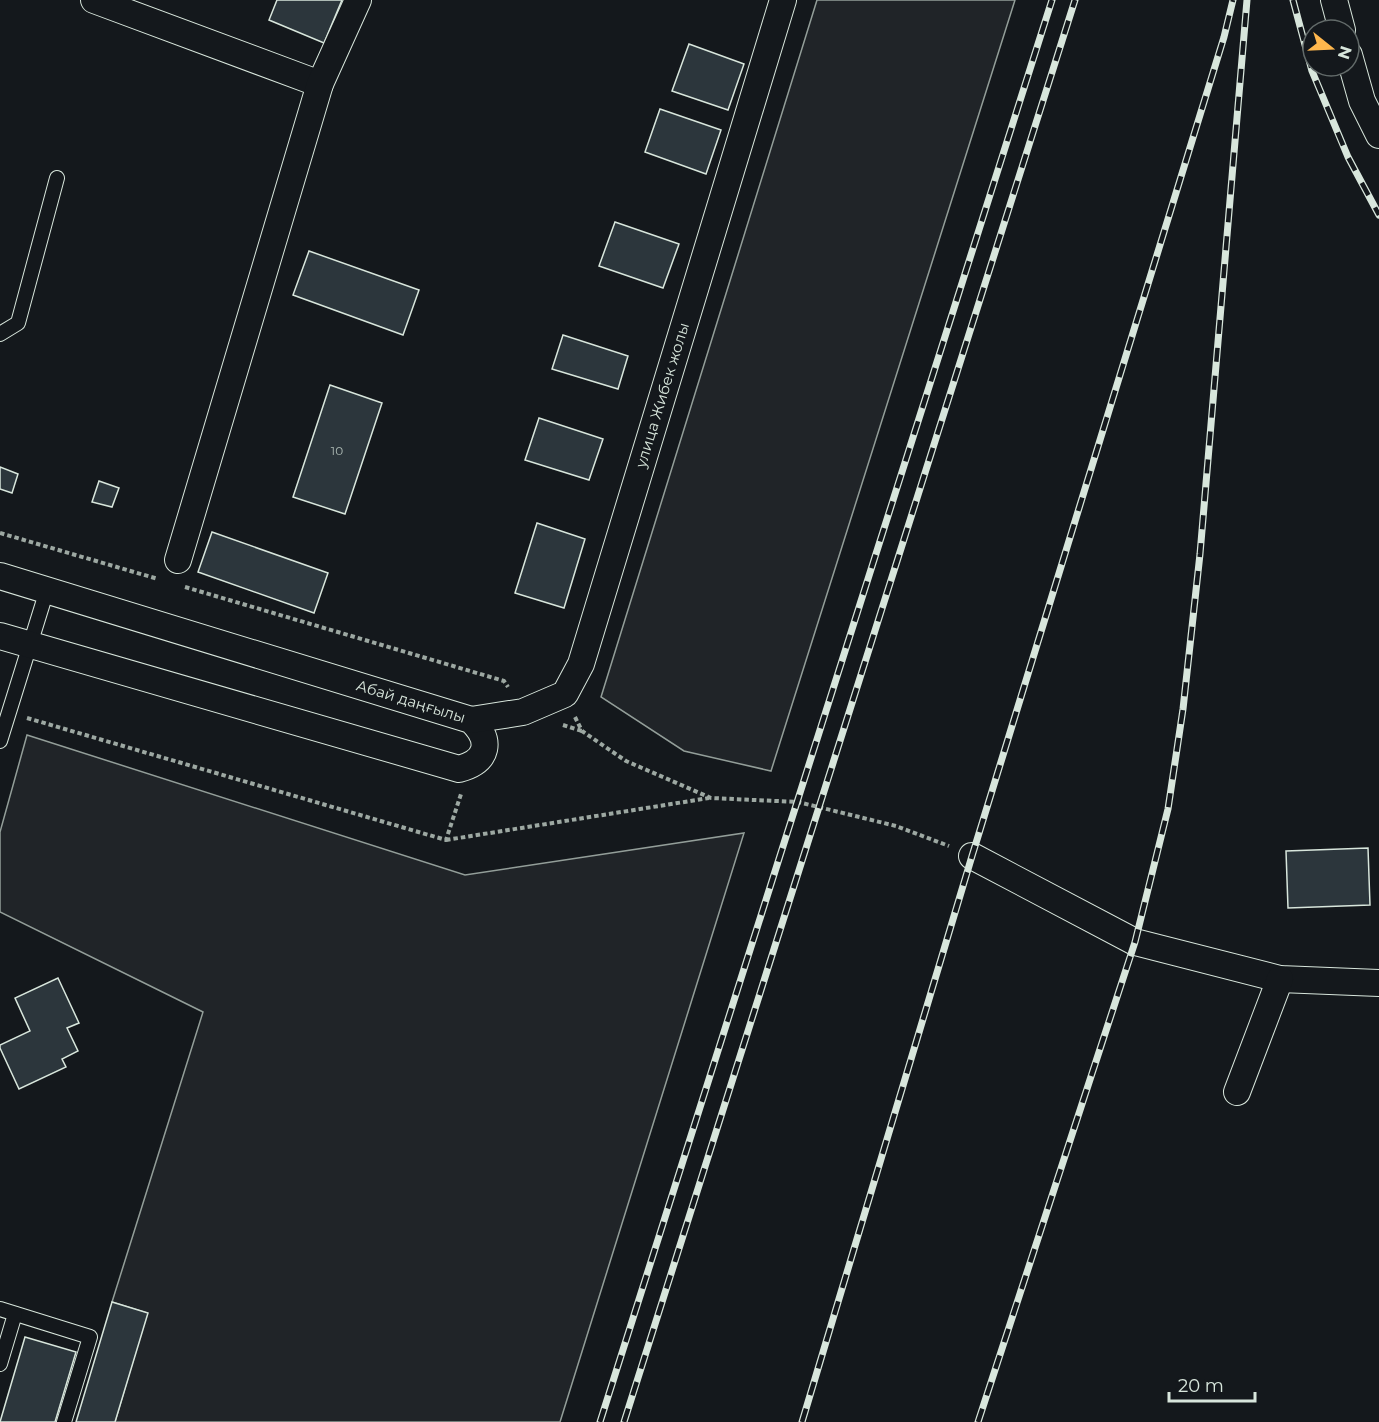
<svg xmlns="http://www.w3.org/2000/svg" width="1379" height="1422" font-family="Montserrat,sans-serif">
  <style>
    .green { fill: #202428; stroke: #939e99; stroke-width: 1.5 }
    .building { fill: #2c363c; stroke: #d8e6dc; stroke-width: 1.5 }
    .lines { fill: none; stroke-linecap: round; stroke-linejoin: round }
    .service-casing { stroke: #d8e6dc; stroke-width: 16 }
    .minor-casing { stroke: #d8e6dc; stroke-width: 28 }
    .path { stroke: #9da8a2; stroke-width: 4; stroke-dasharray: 4.5 3; stroke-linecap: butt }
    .service { stroke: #14181c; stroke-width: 14 }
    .minor { stroke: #14181c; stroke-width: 26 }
    .rail-casing { stroke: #d8e6dc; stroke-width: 7 }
    .rail { stroke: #14181c; stroke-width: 4.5; stroke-dasharray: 14; stroke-linecap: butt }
    .labels { text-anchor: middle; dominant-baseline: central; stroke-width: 4.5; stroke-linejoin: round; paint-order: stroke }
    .number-label { font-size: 12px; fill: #adbab4 }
    .street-label { font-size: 15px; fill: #d8e6dc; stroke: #14181c }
  </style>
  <rect width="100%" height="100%" fill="#14181c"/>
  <!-- green -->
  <g class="green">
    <path d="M817,0H1015L771,771L684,751L601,697Z"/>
    <path d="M27,735L465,875L744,833L560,1422H115L147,1313L112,1302L203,1012L0,912V832Z"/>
  </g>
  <!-- building -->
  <g class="building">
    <path d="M277,0H342L324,43L269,20Z"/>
    <path d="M689,44L744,64L728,110L672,91Z"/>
    <path d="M660,109L721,130L706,174L645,152Z"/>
    <path d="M615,222L679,244L663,288L599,266Z"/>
    <path d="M309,251L419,290L403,335L293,295Z"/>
    <path d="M563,335L628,356L618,389L552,369Z"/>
    <path d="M330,385L382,403L345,514L293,497Z"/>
    <path d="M539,418L603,439L589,480L525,460Z"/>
    <path d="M0,467L18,474L12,493L0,489Z"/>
    <path d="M99,481L119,488L112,507L92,502Z"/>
    <path d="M537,523L585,539L564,608L515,593Z"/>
    <path d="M212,532L328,573L314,613L198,572Z"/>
    <path d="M1368,848L1370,905L1288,908L1286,851Z"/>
    <path d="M58,978L79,1023L67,1028L78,1051L62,1059L66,1067L19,1089L0,1048V1045L30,1031L15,998Z"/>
    <path d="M112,1302L148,1313L115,1422H76Z"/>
    <path d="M25,1337L76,1352L55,1422H0Z"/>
  </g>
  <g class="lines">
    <!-- service casing -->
    <g class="service-casing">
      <g id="service">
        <path d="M0,334L18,323L57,178"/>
        <path d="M0,741L47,590"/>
        <path d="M0,1309L90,1337L64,1422"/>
        <path d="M0,1364L15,1314"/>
      </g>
    </g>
    <!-- minor casing -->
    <g class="minor-casing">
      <g id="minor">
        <path d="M94,0L320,84"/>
        <path d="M1334,0L1342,30"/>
        <path d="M1349,55L1362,101L1379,135"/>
        <path d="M178,560L320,84L358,0"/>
        <path d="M0,576L471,720C492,740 489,761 459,769L0,636"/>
        <path d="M471,720L523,712L565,694L581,664L783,0"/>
        <path d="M972,856L1135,942L1280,979L1379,983"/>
        <path d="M1237,1092L1280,979"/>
      </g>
    </g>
    <!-- path -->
    <g class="path">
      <path d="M0,533L158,579"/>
      <path d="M185,587L504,681L508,687"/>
      <path d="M575,717L582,731L626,761L711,798L798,802L896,826L949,846"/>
      <path d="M27,718L446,840L461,794"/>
      <path d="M563,725L582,731"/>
      <path d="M446,840L709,798"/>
    </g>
    <!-- service -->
    <use href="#service" class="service"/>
    <!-- minor -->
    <use href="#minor" class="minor"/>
    <!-- rail casing -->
    <g class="rail-casing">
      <g id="rail">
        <path d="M1293,0L1312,71L1348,157L1379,215"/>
        <path d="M600,1422L1052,0"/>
        <path d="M624,1422L1075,0"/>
        <path d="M802,1422L972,856L1224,37L1233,0"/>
        <path d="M978,1422L1135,942L1168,809L1183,709L1200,554L1247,0"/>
      </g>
    </g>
    <!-- rail -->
    <use href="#rail" class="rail"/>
  </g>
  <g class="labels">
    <!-- number labels -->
    <g class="number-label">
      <text x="337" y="450">10</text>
    </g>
    <!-- street labels -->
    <g class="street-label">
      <text transform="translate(662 395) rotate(-73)">улица Жибек жолы</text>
      <text transform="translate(411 701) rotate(17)">Абай даңғылы</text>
    </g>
  </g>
  <!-- north arrow -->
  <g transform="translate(1331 48) rotate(108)"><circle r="28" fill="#14181c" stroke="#626a69" stroke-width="1.5"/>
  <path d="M0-4.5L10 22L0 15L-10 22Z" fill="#ffb74d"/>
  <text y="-9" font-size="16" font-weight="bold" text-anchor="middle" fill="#d8e6dc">N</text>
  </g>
  <!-- scale -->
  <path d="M1169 1392v9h86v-9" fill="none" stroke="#d8e6dc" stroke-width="3"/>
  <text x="1178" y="1392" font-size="18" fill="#d8e6dc" stroke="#14181c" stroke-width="4.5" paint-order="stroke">20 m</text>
</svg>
